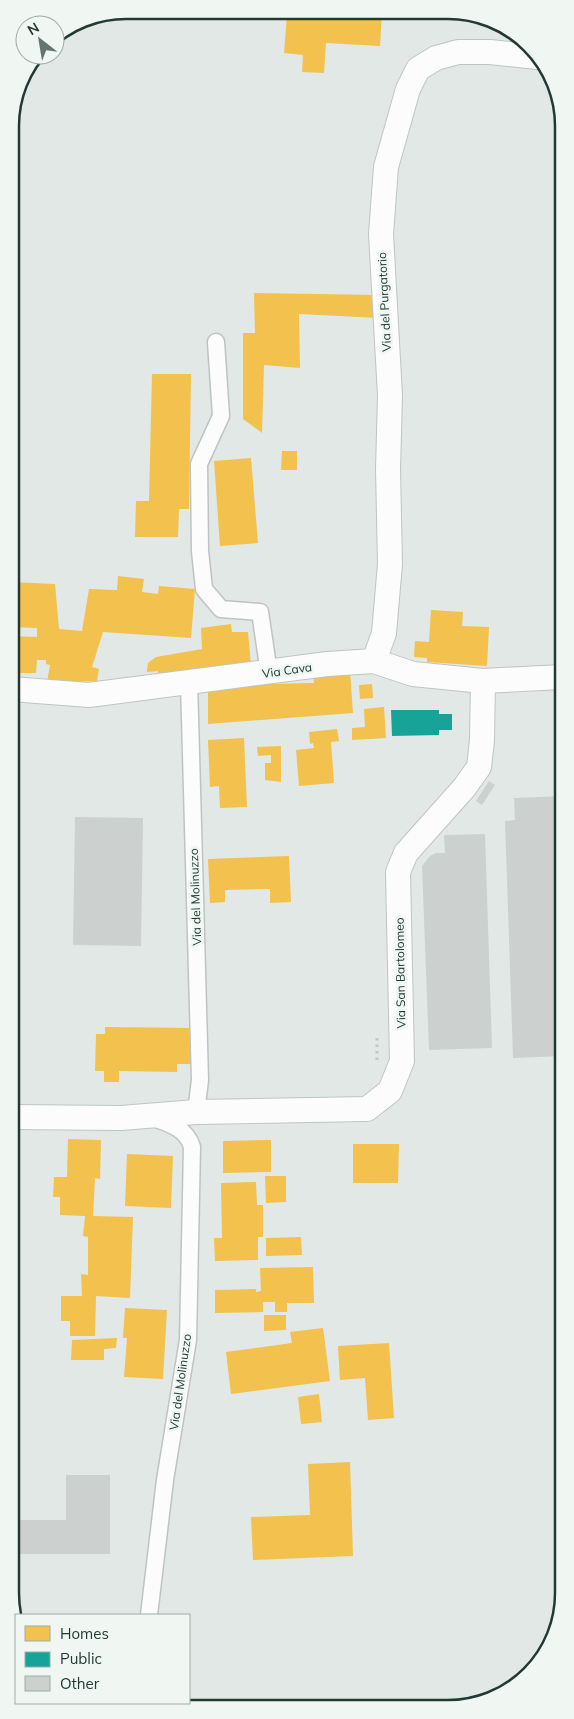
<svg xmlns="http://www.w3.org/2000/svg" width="574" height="1719" font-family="Mulish,sans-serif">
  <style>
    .homes { fill: #f2c14e }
    .public { fill: #17a398 }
    .building { fill: #ccd1cf }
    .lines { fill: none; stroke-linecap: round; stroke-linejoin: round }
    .street-casing { stroke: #bfc4c2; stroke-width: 19 }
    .secondary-casing { stroke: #bfc5c3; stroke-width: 26 }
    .path { stroke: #bfc8c4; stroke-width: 3; stroke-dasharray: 2.5 4; stroke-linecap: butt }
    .street { stroke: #fbfcfb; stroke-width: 16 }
    .secondary { stroke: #fbfcfb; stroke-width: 24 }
    .labels { text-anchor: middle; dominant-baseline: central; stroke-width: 5; stroke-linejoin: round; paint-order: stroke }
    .street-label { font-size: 12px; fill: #223934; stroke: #f0f7f3 }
    .rim { fill: none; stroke: #223934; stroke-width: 2.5 }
  </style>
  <rect width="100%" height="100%" fill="#e2e8e5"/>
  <!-- homes -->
  <g class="homes">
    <path d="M305,11L382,12L380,46L326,43L324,73L302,72L303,55L284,53L287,14L305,15Z"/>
    <path d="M254,293L378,295L379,318L299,314L300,368L264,365L262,433L243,419V333H255Z"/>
    <path d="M152,374H191L189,509H179L178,537H135L136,501H149Z"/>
    <path d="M282,451H297V470H281Z"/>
    <path d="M251,458L258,543L220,546L214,461Z"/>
    <path d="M118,576L144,579L142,592L158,594L159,586L195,589L191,638L103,632L92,667L99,669L97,681L47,682L50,665L46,664V660H37L36,673H11V636L37,637V628L11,627V582L55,584L59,629L82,631L89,589L117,590Z"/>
    <path d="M431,610L463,612L462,626L489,627L487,666L427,662V658L414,657L415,641L429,642Z"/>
    <path d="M231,624L232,632H248L251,665L158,676V671L147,672L148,663L156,657L202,649L201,628Z"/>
    <path d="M350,672L353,713L208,724V685L314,683L313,675Z"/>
    <path d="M372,684L373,698L360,699L359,685Z"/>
    <path d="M384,707L386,738L352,740V728L365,727L364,709Z"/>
    <path d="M337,729L339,741L331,742L334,783L299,786L296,750L314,748L313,743L310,744L309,732Z"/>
    <path d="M244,738L247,807L220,808L219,786L210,787L208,740Z"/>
    <path d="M281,746V782L265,780V763H271V755L258,756L257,747Z"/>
    <path d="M289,856L291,902L270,903V889L225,890V902L210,903L208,859Z"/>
    <path d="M105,1027L193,1028L192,1064H177V1072L119,1071V1082H104V1071H95L96,1034H105Z"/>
    <path d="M68,1139L101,1140L100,1179L95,1178L93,1216L133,1217L130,1298L96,1296L95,1336H70V1321H61V1296H82L81,1274L88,1275V1237L83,1236L85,1216L60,1215V1197H53L54,1177H67Z"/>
    <path d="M271,1140V1172L223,1173V1141Z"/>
    <path d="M353,1144H399L398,1183H353Z"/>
    <path d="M127,1154L173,1156L171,1208L125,1206Z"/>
    <path d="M265,1176H286V1202L266,1203Z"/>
    <path d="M256,1182L257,1205H263V1237H258V1260L215,1261L214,1238H222L221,1183Z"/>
    <path d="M301,1237L302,1255L266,1256V1238Z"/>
    <path d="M313,1267L314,1303H287V1312H275V1302H263V1312L215,1313V1290L256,1289V1292L261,1291L260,1268Z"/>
    <path d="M125,1308L167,1310L163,1379L124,1377L127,1338H123Z"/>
    <path d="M264,1315H286V1330L264,1331Z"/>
    <path d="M323,1328L330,1381L231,1394L226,1352L292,1343L290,1332Z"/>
    <path d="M117,1338L116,1348L104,1349V1360H71L72,1340Z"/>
    <path d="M389,1343L394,1418L368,1420L365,1378L340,1380L338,1346Z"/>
    <path d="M319,1394L322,1422L301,1424L298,1397Z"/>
    <path d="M350,1462L353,1556L253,1560L251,1517L310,1515L308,1464Z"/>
  </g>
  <!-- public -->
  <path class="public" d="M391,710H439V714H452V730H439V735L392,736Z"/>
  <!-- building -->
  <g class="building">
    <path d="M489,781L495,785L482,805L476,801Z"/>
    <path d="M563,796V1056L513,1058L505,821L515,820L514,798Z"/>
    <path d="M75,817L143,818L141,946L73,945Z"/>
    <path d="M485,834L492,1048L429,1050L422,866L430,856L436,853H445L444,835Z"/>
    <path d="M66,1475H110V1554H12V1520H66Z"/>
  </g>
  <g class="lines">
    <!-- street casing -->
    <g class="street-casing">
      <g id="street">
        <path d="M216,342L221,416L199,464L200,551L204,589L221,609L260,612L269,673"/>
        <path d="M189,681L200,1080L196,1112"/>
        <path d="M149,1615L165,1480L188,1340L192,1147C187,1129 169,1123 153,1118"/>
        <path d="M143,1703V1707"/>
      </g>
    </g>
    <!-- secondary casing -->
    <g class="secondary-casing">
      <g id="secondary">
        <path d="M374,661L384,633L390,564L388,469L390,396L381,234L386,167L408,89L418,69L436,58L458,52H490L537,57"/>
        <path d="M11,689L89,695L327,664L374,661L413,674L483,681L562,677"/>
        <path d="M12,1117L121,1118L196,1112L367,1109L390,1091L402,1061L398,872L406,853L464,788L479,767L482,740L483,681"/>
      </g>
    </g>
    <!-- path -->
    <path class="path" d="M377,1060V1034"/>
    <!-- street -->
    <use href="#street" class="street"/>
    <!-- secondary -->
    <use href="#secondary" class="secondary"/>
  </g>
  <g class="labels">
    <!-- street labels -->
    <g class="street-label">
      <text transform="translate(384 302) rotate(-93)">Via del Purgatorio</text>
      <text transform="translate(287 670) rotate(-8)">Via Cava</text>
      <text transform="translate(195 897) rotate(-92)">Via del Molinuzzo</text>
      <text transform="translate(400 973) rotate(-91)">Via San Bartolomeo</text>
      <text transform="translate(180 1382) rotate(-82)">Via del Molinuzzo</text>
    </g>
  </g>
  <!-- crop -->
  <path d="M0 0H574V1719H0ZM126 19H448A107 107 0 0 1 555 126V1593A107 107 0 0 1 448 1700H126A107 107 0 0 1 19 1593V126A107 107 0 0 1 126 19Z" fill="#f0f7f3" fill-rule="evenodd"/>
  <path class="rim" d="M126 19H448A107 107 0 0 1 555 126V1593A107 107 0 0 1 448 1700H126A107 107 0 0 1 19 1593V126A107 107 0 0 1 126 19Z"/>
  <!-- legend -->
  <rect x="15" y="1614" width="175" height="90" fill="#f0f7f3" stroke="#9eaba7"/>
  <rect x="25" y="1626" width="25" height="15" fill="#f2c14e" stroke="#9eaba7"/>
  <text x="60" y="1639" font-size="15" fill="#223934">Homes</text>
  <rect x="25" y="1652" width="25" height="15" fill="#17a398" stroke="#9eaba7"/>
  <text x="60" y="1664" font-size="15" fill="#223934">Public</text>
  <rect x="25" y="1676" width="25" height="15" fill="#ccd1cf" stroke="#9eaba7"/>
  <text x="60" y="1689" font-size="15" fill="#223934">Other</text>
  <!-- north arrow -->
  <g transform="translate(40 40) rotate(329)"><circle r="24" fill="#f0f7f3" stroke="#9eaba7"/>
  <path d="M0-4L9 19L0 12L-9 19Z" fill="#657672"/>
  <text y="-8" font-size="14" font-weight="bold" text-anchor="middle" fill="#223934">N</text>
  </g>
</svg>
